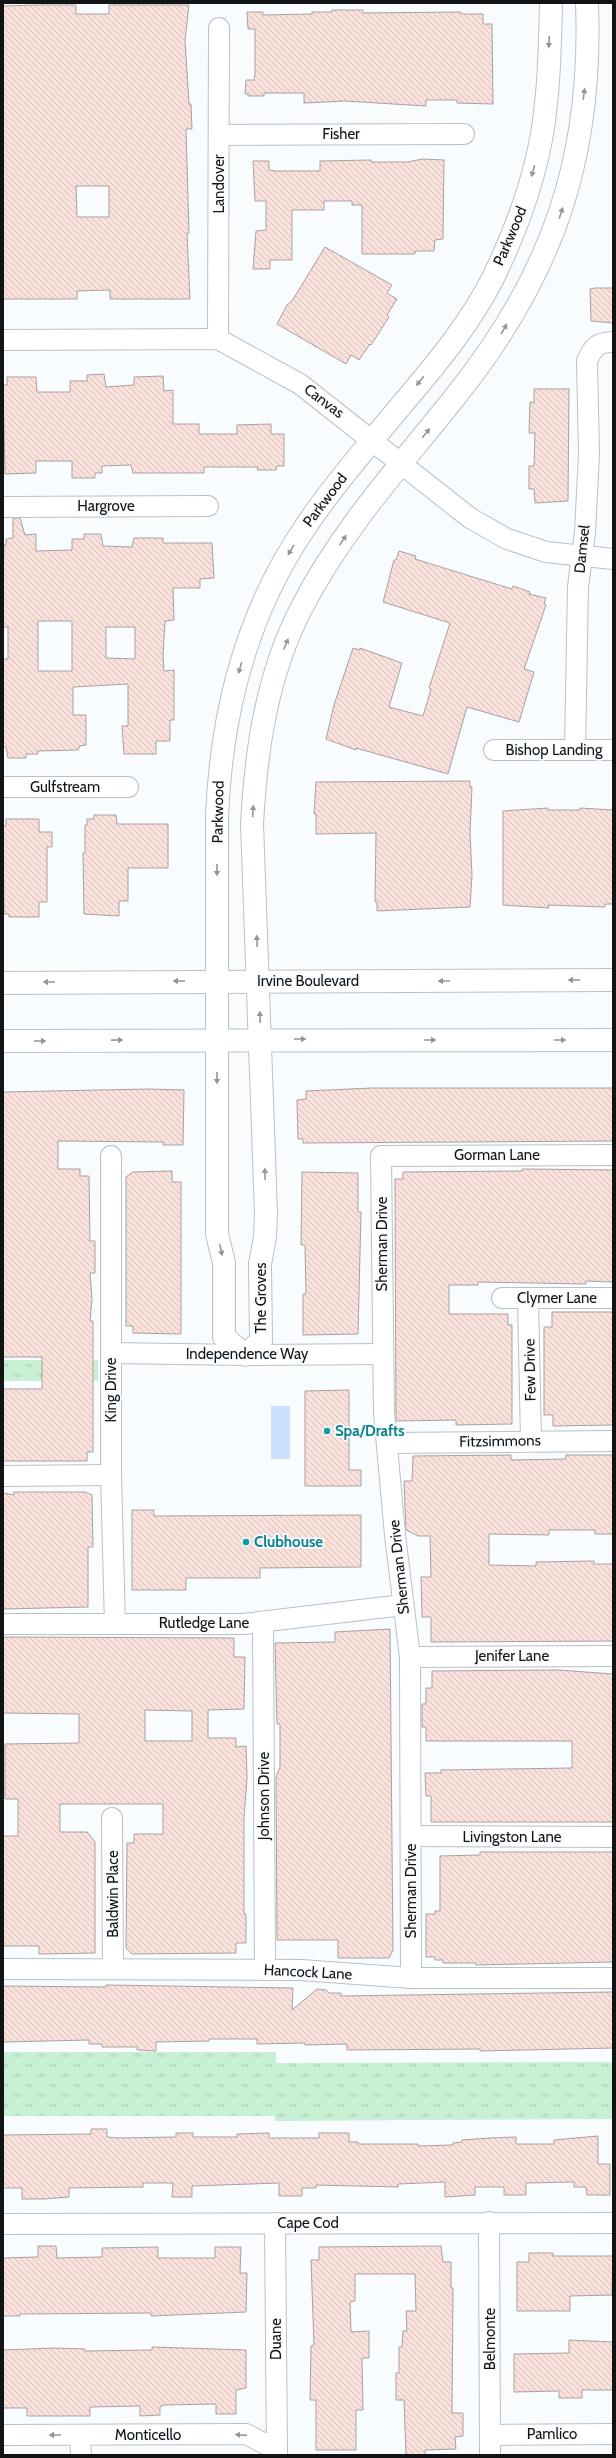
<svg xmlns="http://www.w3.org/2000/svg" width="616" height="2458" font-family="Cabin,sans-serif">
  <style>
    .park { fill: url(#park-tufts) }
    .water { fill: #cbe0fc }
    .building { fill: url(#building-back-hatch); stroke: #a9a19f; fill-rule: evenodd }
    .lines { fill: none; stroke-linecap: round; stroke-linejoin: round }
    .street-casing { stroke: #bbc0c6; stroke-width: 22 }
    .secondary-casing { stroke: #bbc0c6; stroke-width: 24 }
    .primary-casing { stroke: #bbc0c6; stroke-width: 24 }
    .street { stroke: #fff; stroke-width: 20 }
    .secondary { stroke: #fff; stroke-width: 22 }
    .primary { stroke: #fff; stroke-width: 22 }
    .oneway { fill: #949596 }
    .culture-dot { fill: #0f9aa8; stroke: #f8fcff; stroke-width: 1.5 }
    .labels { text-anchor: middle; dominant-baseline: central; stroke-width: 3.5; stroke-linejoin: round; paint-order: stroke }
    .street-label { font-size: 15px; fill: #111315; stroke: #f8fcff }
    .culture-label { font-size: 15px; font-weight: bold; fill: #0d838f; stroke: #f8fcff; text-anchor: start }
  </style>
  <defs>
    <pattern id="park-tufts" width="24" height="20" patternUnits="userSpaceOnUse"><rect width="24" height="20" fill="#c7f0d4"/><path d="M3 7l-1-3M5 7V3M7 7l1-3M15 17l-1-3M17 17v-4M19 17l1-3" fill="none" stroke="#aacdb5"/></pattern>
    <pattern id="building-back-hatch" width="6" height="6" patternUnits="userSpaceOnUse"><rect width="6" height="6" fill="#fae1db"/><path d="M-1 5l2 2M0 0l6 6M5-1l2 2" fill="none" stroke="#d5c0bb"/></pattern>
  </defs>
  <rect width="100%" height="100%" fill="#f8fcff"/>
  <!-- park -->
  <g class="park">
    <rect x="3" y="1360" width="95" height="21"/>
    <path d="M3,2052H276V2063L613,2062V2119L275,2121V2116H3Z"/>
  </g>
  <!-- water -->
  <rect class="water" x="271" y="1406" width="19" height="53"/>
  <!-- building -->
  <g class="building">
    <path d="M39,5H76V14H109V5H189L185,40L189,104H191L192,129H186L189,233H187L190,299H110V290L77,291V299H3V6ZM76,186H109V217H77Z"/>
    <path d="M332,10H363V13L461,12V14H483V24H492L493,104L457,103V100H426V106L345,101L304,103V93H264V96H248V94H245L246,80H254L255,74V29H248L247,12H263V15L312,14V12H332Z"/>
    <path d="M423,159L444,160L443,239L435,240L434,251H415V254H362V205H352V201H324V210H292V260H270V269H253L256,231L266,230V201H255L253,161H269V170L276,171H320V161L371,160V162H407Z"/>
    <path d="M325,247L392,285L387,293L397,299L387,315L389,317L371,345L370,344L359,360L351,355L346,364L277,324L287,305L292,301Z"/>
    <path d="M595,288H613V323L591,321L590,289Z"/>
    <path d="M104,374L106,387L134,385V377L163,376L164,391L173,390V424H199V434H237V425L271,424V434H284V466H277L276,470H257L258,467H204V473H133L131,465L102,466V473H95V478H72V461H36V473L5,474L3,385H7V377H36L37,392H70V381H87V375Z"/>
    <path d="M534,389H569L568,501L535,503L534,489H529V466H534L535,433H529L530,402L534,403Z"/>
    <path d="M13,518H20L25,535L36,534V551L72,550V539H84V534H101L103,546L132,547L134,538H163V543H212L214,578L200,579V588H173L174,620L165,621L163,656L164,671L174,670V720H170V741H156V754H124L122,726H128V684L73,687V715H86V745L80,746L78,750L38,751V754H26V758H8L6,747H3V659H8V627H3V581L4,545H6V539L13,538ZM38,621H72V671H38ZM106,627H135V659L106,658Z"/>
    <path d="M399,551L416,556L415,559L512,589L513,586L530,592L529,594L546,598L544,604L546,605L524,669L534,672L519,722L467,707L448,774L356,748V750L326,739L334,705L353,648L360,650V648L402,663L389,707L423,716L431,689L429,688L450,623L383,602L394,560H396Z"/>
    <path d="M470,781V787H472L470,833L472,875L470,907L377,911V902H375L376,833L316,834V814H314L316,782Z"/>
    <path d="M548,808V810H580V808L613,810V904H605V907L548,905L549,908L503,905V811Z"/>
    <path d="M94,815H116L117,824H168V868H128V901H119V916L84,914L83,853H85V825H87V819H94Z"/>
    <path d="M6,819H39V832H52V847H47V902H39V917H9V914H4L3,826H6Z"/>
    <path d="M613,1088V1141L303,1143V1139H298L297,1100L306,1099V1091L372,1088Z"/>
    <path d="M148,1089L184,1090L183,1145H163V1142L58,1141V1169H80V1176H89L90,1241H95V1273H90L92,1299L90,1321H93V1452H87V1461H3V1389H42V1357H3V1092Z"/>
    <path d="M522,1169L613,1170V1282L586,1281V1284L478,1282V1285H449V1314H508V1325H512V1424L456,1425V1420L396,1421L395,1179H403V1172L522,1171Z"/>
    <path d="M172,1171V1182H181V1334L133,1333V1326H126V1177L133,1172Z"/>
    <path d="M302,1172L358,1173V1212H361L358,1334L303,1335V1294H306L305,1245H301Z"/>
    <path d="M552,1312H613V1425L553,1426V1415H544V1327H552Z"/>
    <path d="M349,1390V1470H361V1486H305V1391Z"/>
    <path d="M511,1455V1460L566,1459V1455H613V1534H595V1530H549V1535L489,1534V1565L536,1566V1562L594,1561V1564H613V1641L431,1642V1617H422L421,1577H431L430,1536H418L406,1530L404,1481H412L413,1456Z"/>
    <path d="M14,1492H85L92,1495L93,1547H88V1607L3,1609V1493L14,1495Z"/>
    <path d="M132,1510H154V1516L361,1515V1567L260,1568V1578H186V1590H132Z"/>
    <path d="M390,1629L393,1950L389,1958H338V1940H277L276,1777L280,1767V1724H277L275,1643L335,1642V1632Z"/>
    <path d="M3,1637L234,1638V1657H245L244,1709L208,1710V1738H236V1747L246,1746L247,1778L244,1818V1914H246V1943H236V1953L132,1954L126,1948L127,1843H134V1834H163V1804H60V1832H87L95,1842V1953L39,1954V1946H3V1836H18V1799H5V1744L79,1743V1714L3,1713ZM145,1710L192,1711V1741H145Z"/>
    <path d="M558,1670L613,1674V1822H431V1796H426L425,1773H441V1770L572,1768V1741H426V1727H422V1704H426V1688H432V1671Z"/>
    <path d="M480,1852H613V1962L476,1965V1963H443V1960H435V1957H426V1914H435V1911H440V1856L480,1855Z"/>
    <path d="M106,1985L293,1988L292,2010L317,1989L326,1990L329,1993H341V1996L613,1992V2048L480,2051V2049L347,2050V2044L305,2045V2043L257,2044V2039H209V2041L156,2042V2051L137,2050V2047H102V2044H89V2040L3,2042V1986L106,1987Z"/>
    <path d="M91,2129H107V2137L118,2138L176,2137V2133H193V2137H237V2134L269,2133V2138H319V2133H349V2142H358V2144H418V2146L453,2145V2143L462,2142V2140L490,2138L516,2137V2144H554V2140L598,2136V2164H610V2195H587L586,2187H574V2182L526,2183V2195H504V2187H475V2195L445,2197V2182L398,2184V2187L316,2185V2188H302V2196H279V2183L192,2186V2197H172L173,2183H143V2187L69,2188V2197L44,2199H22V2188H3V2135L91,2134Z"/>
    <path d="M38,2246H56L57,2258L102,2257V2248L158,2247V2258H215V2247H241L240,2273H247L246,2312L151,2316V2313L20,2314V2316H3V2258L38,2257Z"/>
    <path d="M441,2246L443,2262H451V2288H453L452,2413H463V2436L455,2437L456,2449L425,2450V2455H406L404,2400H396V2373H399V2347H402L403,2331H407L406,2311H416L415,2274H355V2301L350,2302L351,2332L369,2331V2358H362L363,2410H356V2450H316V2400H310L311,2346L314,2345L311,2260H319V2247Z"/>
    <path d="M529,2253H553V2256H613L612,2295L570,2296V2311H517V2262H529Z"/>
    <path d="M569,2340L613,2342V2390H582V2398H559V2391L514,2392V2354L569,2353Z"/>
    <path d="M152,2347L246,2350V2388L236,2390V2414H216V2404L164,2405L160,2407V2415L140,2416V2406L90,2407V2416H27V2408H3V2350L54,2348L85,2349V2351L152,2350Z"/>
  </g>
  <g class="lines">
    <!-- street casing -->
    <g class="street-casing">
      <g id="street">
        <path d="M219,135L464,134"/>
        <path d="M218,339L219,28"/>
        <path d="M3,340L218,339L300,384L470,518L507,539L546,552L613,559"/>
        <path d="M3,507L208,506"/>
        <path d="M494,750H613"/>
        <path d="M575,750L578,587L585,532L589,454L587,361C593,347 598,342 613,342"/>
        <path d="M3,787H128"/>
        <path d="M111,1156V1475L115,1624"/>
        <path d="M502,1298H613"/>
        <path d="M528,1299L531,1441"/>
        <path d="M111,1353L245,1355L382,1354"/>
        <path d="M387,1443L613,1441"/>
        <path d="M3,1476L111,1475"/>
        <path d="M263,1623L265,1970"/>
        <path d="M3,1624H243L403,1605"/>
        <path d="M410,1657L613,1656"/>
        <path d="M112,1818L113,1969"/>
        <path d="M411,1836L613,1837"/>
        <path d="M3,1969L301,1970L411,1978H613"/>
        <path d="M411,1978L410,1657L395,1535L384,1413L381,1156L613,1155"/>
        <path d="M489,2222L490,2455"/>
        <path d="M275,2223L277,2455"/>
        <path d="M3,2224L613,2223"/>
        <path d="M3,2435L246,2434L277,2450"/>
        <path d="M80,2435L81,2455"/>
        <path d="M490,2435L613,2434"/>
      </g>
    </g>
    <!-- secondary casing -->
    <g class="secondary-casing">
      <path id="secondary" d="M551,3C550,36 550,70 546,103C541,163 520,222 494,276C467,331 423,379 384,426C357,459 329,491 306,526C247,612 221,713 217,817V1234L224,1263V1337L245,1355L261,1341L260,1264L265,1237L266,1213L252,824C256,749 267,674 302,607C342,529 401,465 455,397C552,276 593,159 587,3"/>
    </g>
    <!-- primary casing -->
    <g class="primary-casing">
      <g id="primary">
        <path d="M3,983L613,980"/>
        <path d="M3,1041L613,1040"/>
      </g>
    </g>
    <!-- street -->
    <use href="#street" class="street"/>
    <!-- secondary -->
    <use href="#secondary" class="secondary"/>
    <!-- primary -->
    <use href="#primary" class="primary"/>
  </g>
  <!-- one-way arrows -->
  <defs><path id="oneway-solid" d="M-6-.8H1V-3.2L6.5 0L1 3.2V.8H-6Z"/></defs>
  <g class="oneway">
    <use href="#oneway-solid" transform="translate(549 42) rotate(93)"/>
    <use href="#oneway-solid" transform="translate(584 94) rotate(-82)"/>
    <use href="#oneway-solid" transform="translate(533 171) rotate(106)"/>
    <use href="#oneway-solid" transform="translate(561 213) rotate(-73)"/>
    <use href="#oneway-solid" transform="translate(504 329) rotate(-60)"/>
    <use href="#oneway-solid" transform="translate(420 381) rotate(129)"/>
    <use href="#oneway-solid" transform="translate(426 433) rotate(-51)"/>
    <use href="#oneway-solid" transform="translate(343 540) rotate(-56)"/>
    <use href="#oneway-solid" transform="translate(291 550) rotate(121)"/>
    <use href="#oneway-solid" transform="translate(286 644) rotate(-68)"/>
    <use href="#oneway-solid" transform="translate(240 668) rotate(106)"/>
    <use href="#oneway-solid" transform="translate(253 811) rotate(-87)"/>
    <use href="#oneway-solid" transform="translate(217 870) rotate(90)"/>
    <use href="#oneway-solid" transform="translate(257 941) rotate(-92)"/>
    <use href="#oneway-solid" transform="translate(574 980) rotate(180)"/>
    <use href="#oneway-solid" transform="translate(179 981) rotate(180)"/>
    <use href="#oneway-solid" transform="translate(444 981) rotate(180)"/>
    <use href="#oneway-solid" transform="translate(49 982) rotate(180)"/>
    <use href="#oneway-solid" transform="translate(260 1017) rotate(-92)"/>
    <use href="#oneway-solid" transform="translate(300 1039)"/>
    <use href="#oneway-solid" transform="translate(117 1040) rotate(-1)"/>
    <use href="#oneway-solid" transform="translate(430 1040)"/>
    <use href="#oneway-solid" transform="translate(560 1040)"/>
    <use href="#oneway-solid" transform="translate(40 1041)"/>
    <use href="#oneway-solid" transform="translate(217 1078) rotate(90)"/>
    <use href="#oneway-solid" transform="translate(265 1174) rotate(-92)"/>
    <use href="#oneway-solid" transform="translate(221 1250) rotate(78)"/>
    <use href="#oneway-solid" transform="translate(55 2435) rotate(180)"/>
    <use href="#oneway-solid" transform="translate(241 2435) rotate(-176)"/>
  </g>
  <!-- markers -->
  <g class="culture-dot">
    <circle cx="327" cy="1431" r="4"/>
    <circle cx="246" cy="1542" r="4"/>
  </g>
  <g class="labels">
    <!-- street labels -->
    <g class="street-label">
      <text x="341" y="134">Fisher</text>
      <text transform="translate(219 184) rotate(-90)">Landover</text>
      <text transform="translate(510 236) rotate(-67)">Parkwood</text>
      <text transform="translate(324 401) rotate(37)">Canvas</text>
      <text transform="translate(325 500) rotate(-53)">Parkwood</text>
      <text x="106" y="506">Hargrove</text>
      <text transform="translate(582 549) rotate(-84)">Damsel</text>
      <text x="554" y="750">Bishop Landing</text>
      <text x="65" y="787">Gulfstream</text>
      <text transform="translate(218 812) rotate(-89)">Parkwood</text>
      <text x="308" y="981">Irvine Boulevard</text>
      <text x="497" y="1155">Gorman Lane</text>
      <text transform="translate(382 1244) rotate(-90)">Sherman Drive</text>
      <text transform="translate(261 1298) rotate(-90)">The Groves</text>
      <text x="557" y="1298">Clymer Lane</text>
      <text x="247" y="1354">Independence Way</text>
      <text transform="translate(530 1370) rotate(-91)">Few Drive</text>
      <text transform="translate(111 1390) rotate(-90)">King Drive</text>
      <text transform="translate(500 1441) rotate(-1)">Fitzsimmons</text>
      <text transform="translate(399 1567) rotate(-96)">Sherman Drive</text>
      <text x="204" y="1623">Rutledge Lane</text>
      <text x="512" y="1656">Jenifer Lane</text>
      <text transform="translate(264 1796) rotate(-90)">Johnson Drive</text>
      <text x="512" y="1837">Livingston Lane</text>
      <text transform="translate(411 1891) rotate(-90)">Sherman Drive</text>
      <text transform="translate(113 1894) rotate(-90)">Baldwin Place</text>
      <text transform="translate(308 1972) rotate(3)">Hancock Lane</text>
      <text x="308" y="2223">Cape Cod</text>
      <text transform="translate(276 2339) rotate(-90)">Duane</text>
      <text transform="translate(490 2339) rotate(-90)">Belmonte</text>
      <text x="552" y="2434">Pamlico</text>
      <text x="148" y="2435">Monticello</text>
    </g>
    <!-- culture labels -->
    <g class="culture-label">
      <text x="335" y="1431">Spa/Drafts</text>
      <text x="254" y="1542">Clubhouse</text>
    </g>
  </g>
  <!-- border -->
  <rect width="616" height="2458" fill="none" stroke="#111315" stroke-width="8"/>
</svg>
